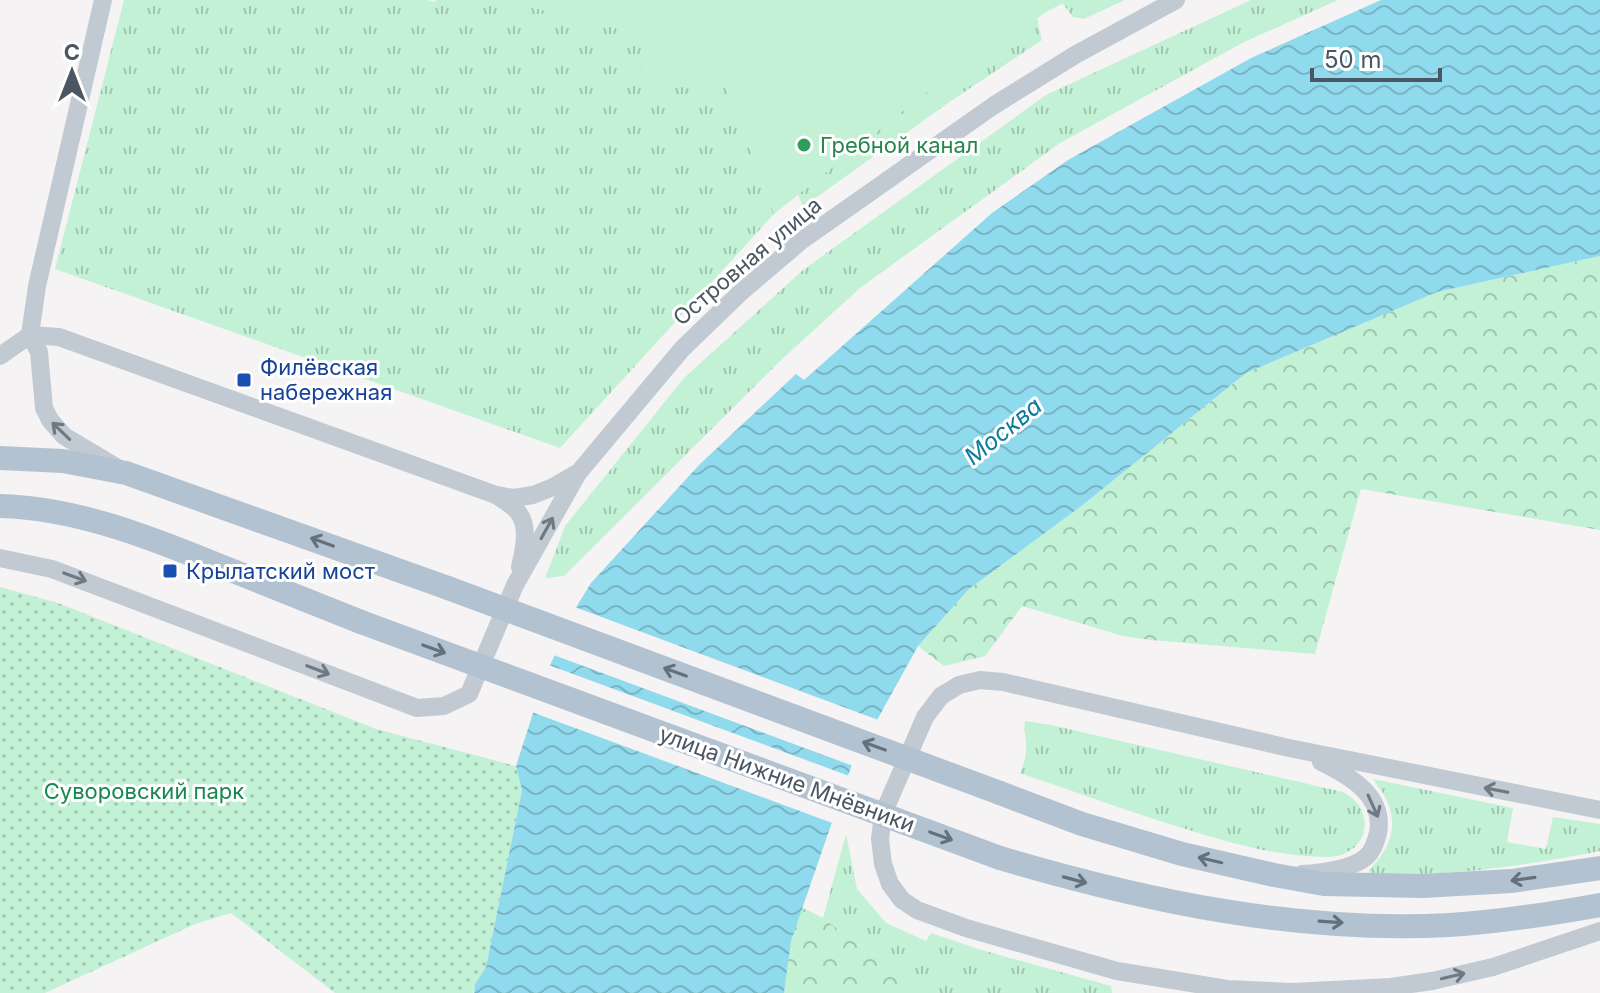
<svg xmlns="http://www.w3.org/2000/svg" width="1600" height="993" font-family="Inter,sans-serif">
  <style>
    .grass { fill: url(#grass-tufts) }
    .forest { fill: url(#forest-crowns) }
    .park { fill: url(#park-dots) }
    .pitch { fill: #c3f1d5 }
    .water { fill: url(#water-waves) }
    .pier { fill: #f5f3f3 }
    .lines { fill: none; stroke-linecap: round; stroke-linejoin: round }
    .minor { stroke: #c1cad2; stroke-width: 18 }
    .major { stroke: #b3c2d1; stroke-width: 24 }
    .major-bridge { stroke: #b3c2d1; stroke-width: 24 }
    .oneway { stroke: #6e7983 }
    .oneway2 { stroke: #64717d }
    .leisure-dot { fill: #2e9e5b; stroke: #fff; stroke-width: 3 }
    .transit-dot { fill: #1a4fb4; stroke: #fff; stroke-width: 3 }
    .labels { text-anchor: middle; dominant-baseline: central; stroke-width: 6; stroke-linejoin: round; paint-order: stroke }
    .leisure-label { font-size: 22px; fill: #27864d; stroke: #fff; text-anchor: start }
    .street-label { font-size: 22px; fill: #4a5661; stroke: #fff }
    .transit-label { font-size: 22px; fill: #164399; stroke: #fff; text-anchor: start }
    .park-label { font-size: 22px; fill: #17864f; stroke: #fff }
    .water-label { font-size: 24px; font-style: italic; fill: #0c7c9b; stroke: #fff }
  </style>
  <defs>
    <pattern id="grass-tufts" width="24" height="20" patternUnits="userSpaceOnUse" patternTransform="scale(2)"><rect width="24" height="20" fill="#c3f1d5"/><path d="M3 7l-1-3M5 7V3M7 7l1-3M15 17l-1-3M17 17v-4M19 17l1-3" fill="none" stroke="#a0c6b0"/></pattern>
    <pattern id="forest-crowns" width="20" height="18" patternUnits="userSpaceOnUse" patternTransform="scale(2)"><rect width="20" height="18" fill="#c3f1d5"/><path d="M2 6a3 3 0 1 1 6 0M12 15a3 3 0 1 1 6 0" fill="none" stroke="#a0c6b0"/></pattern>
    <pattern id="park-dots" width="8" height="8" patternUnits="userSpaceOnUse" patternTransform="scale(2)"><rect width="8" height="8" fill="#c3f1d5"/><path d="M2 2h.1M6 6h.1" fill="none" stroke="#a0c6b0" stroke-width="1.8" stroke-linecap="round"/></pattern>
    <pattern id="water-waves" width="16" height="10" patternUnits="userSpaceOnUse" patternTransform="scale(2)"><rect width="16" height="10" fill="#90daee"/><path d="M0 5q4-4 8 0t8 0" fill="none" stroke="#78b4c4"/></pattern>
  </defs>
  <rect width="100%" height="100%" fill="#f5f3f3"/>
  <!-- grass -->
  <g class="grass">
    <path d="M124,0H428L435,2L436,0H502L652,37L645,79L721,71L774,214L560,448L55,269Z"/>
    <path d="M1060,0H1125L1084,19L1073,17Z"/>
    <path d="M1251,0H1338L1244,42L1060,143L860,288L780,361L564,576L545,578L565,526L684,378L803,270L1046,95Z"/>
    <path d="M1037,18L1042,40L948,103L803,207L760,101Z"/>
    <path d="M1025,721L1051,725L1343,792C1379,811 1368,857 1327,857C1280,857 1234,844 1189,830C1132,813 1076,792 1020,773C1023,766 1026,758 1026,751C1027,739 1023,732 1025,721Z"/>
    <path d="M1373,779L1513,808L1507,842L1546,849L1553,817L1600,824V851C1524,866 1447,877 1369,874V870C1391,848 1400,824 1384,795C1381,789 1376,784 1373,779Z"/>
    <path d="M846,834L857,889L886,923L926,941L931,933L978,949L1111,986L1112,993H939L856,943L823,918Z"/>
  </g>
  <!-- forest -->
  <g class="forest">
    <path d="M1600,256V530L1361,489L1315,654L1151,640L1123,636L1022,606L985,656L944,666L918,646L969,589L1084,504L1246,373L1437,292Z"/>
    <path d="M801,907L823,918L856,943L939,993H784L790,941Z"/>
  </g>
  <!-- park -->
  <path class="park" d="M0,587L58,603L376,729L516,766L522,790L486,967L475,984L473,993H335L231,913L195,924L45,993H0Z"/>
  <!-- pitch -->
  <path class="pitch" d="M502,0H1069L1048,11L922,96L774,214L721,71L691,89L645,80L652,37Z"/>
  <!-- water -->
  <path class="water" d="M1381,0H1600V256L1437,292L1246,373L1084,504L969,589L918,646L851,767L791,941L784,993H474L475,984L486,967L522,790L516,766L544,679L575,609L591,583L699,465L796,374L804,380L992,213L1068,160L1251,58Z"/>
  <!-- pier -->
  <g class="pier">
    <path d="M572,606L881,721L856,767L551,654Z"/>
    <path d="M546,664L852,777L835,824L529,711Z"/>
  </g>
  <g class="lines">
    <!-- minor -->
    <g class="minor">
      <path d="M103,0L37,286L30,335L39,352L44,408L50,420L64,436L116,467"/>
      <path d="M0,356L30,335L59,337L496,495C503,500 511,504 517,511C530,525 524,550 520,567"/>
      <path d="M496,495L514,498L533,495L553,487L579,472L682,349L740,293L801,241L993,106L1075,55L1176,0"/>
      <path d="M0,558L52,569L417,708L444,706L469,694L515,585L578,473"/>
      <path d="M1600,810L1289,748L1003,682L980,680L959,685L941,696L925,717L883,814L880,839L883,864L890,884L902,900L917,910L966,928L1117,971L1227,989L1292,992L1391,987L1432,981L1493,967L1600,931"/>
      <path d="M1302,874C1320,873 1354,869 1367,856C1373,851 1376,841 1378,833C1385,796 1350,776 1321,762"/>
    </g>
    <!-- major -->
    <g class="major">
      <path d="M0,458L63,461L126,473L448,588"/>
      <path d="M0,506C76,508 149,537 218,565C266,584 313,603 361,622"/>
      <path d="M1000,793L1082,824L1182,854L1274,875L1324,884L1422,886L1512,881L1600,868"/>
      <path d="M1000,858C1146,901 1296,933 1449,925C1500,922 1550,914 1600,905"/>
    </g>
    <!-- major-bridge -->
    <g class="major-bridge">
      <path d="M448,588L1000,793"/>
      <path d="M361,622L1000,858"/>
    </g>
  </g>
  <!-- one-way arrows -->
  <defs><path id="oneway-shaft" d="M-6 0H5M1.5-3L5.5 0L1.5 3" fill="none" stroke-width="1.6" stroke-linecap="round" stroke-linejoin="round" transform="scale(2)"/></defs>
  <g class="oneway">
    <use href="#oneway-shaft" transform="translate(61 431) rotate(-136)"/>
    <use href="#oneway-shaft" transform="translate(547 528) rotate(-61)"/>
    <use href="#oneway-shaft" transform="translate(75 577) rotate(20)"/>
    <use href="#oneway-shaft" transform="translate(318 670) rotate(21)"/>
    <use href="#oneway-shaft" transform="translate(1496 790) rotate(-169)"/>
    <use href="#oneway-shaft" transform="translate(1373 806) rotate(66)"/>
    <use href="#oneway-shaft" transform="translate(1453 976) rotate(-13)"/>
  </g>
  <g class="oneway2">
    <use href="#oneway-shaft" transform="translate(322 542) rotate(-160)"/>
    <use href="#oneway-shaft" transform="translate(434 649) rotate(20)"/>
    <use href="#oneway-shaft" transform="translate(675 672) rotate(-160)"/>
    <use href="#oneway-shaft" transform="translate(874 746) rotate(-160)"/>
    <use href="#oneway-shaft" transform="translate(941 836) rotate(20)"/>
    <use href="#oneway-shaft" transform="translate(1210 860) rotate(-167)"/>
    <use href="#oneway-shaft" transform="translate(1523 879) rotate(172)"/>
    <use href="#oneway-shaft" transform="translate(1075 880) rotate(15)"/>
    <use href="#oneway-shaft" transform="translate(1331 922) rotate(4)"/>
  </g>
  <!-- markers -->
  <circle class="leisure-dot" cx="804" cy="145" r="8"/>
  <g class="transit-dot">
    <rect x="236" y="372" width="16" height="16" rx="4"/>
    <rect x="162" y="563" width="16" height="16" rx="4"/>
  </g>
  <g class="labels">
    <!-- leisure labels -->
    <g class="leisure-label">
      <text x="820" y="145">Гребной канал</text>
    </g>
    <!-- street labels -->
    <g class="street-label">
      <text transform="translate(747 261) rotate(-40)">Островная улица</text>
      <text transform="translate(787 779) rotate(20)">улица Нижние Мнёвники</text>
    </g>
    <!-- transit labels -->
    <g class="transit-label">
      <text x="260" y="367">Филёвская<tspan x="260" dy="25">набережная</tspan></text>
      <text x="186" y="571">Крылатский мост</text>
    </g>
    <!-- park labels -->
    <g class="park-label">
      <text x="144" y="791">Суворовский парк</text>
    </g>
    <!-- water labels -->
    <g class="water-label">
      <text transform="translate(1003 431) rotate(-39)">Москва</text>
    </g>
  </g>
  <!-- north arrow -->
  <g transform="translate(72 72)" stroke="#ffffff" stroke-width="6" paint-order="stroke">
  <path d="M0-6L14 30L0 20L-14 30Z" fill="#4a5661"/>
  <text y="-12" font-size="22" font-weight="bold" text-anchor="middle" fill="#4a5661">С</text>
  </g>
  <!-- scale -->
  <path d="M1312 68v12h128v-12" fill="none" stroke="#4a5661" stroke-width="4"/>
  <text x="1324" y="68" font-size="24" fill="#4a5661" stroke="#ffffff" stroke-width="6" paint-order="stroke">50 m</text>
</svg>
